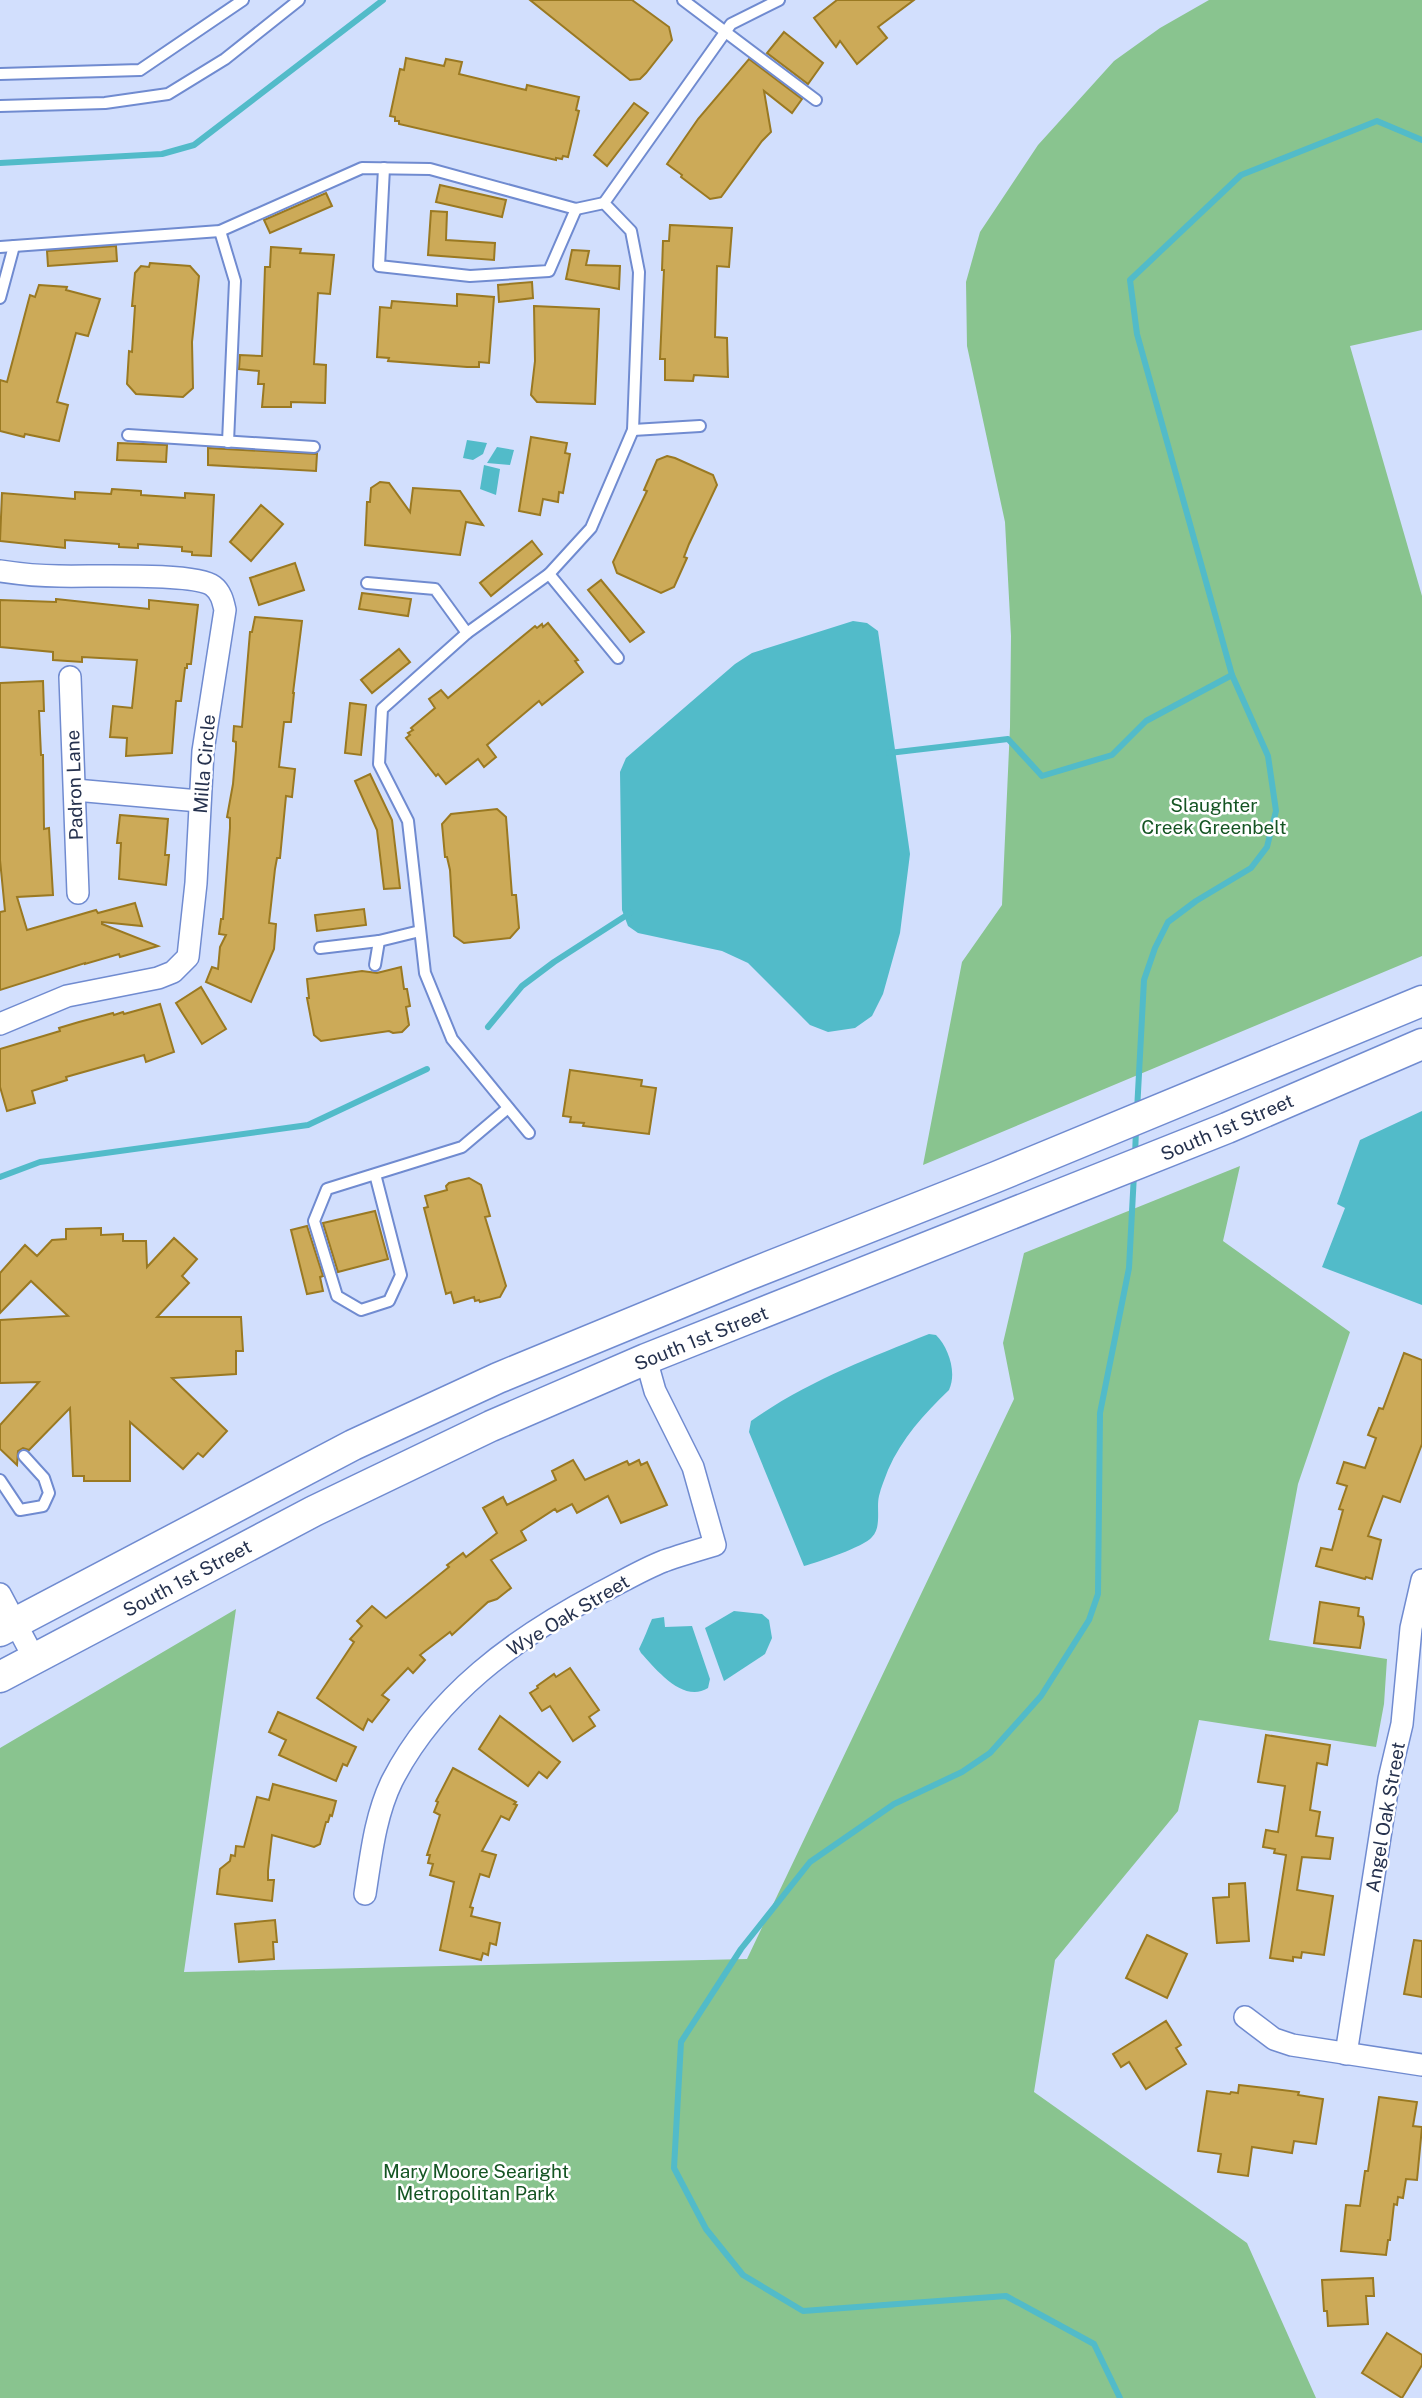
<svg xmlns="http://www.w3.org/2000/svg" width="1422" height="2398" font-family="'Public Sans',sans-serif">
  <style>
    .green { fill: #89c48f }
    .water { fill: #52bbc9 }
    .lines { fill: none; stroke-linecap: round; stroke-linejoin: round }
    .stream { stroke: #52bbc9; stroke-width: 6 }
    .building { fill: #ccaa58; stroke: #9a7922; stroke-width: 2 }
    .lane-casing { stroke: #708bd0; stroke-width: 14 }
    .street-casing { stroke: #708bd0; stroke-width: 24 }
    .secondary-casing { stroke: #708bd0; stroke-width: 33 }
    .lane { stroke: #fff; stroke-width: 10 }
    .street { stroke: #fff; stroke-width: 21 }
    .secondary { stroke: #fff; stroke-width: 30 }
    .labels { text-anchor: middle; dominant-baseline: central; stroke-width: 5; stroke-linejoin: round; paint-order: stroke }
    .street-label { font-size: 19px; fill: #26324e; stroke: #fff }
    .park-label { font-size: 19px; fill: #155523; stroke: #fff }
  </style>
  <rect width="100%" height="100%" fill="#d2dffd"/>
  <!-- green -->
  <g class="green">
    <path d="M1209,0H1422V330L1350,346L1422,596V956L923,1165L962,962L1002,905L1010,727L1011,636L1005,522L967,346L966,282L980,232L1038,145L1114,61L1160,28Z"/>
    <path d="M1240,1166L1223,1241L1350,1332L1298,1484L1269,1640L1387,1659L1384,1704L1376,1747L1199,1720L1178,1811L1055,1960L1034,2092L1247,2243L1316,2398H0V1748L236,1609L184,1972L747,1959L1014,1399L1003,1343L1024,1253Z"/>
  </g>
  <!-- water -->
  <g class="water">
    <path d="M467,440L487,443L483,454L473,460L463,458Z"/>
    <path d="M497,447L514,450L510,465L487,463Z"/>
    <path d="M484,465L500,469L496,495L480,489Z"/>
    <path d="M853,621L867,623L878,631L910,854L900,933L883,994L872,1016L855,1028L828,1032L810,1025L748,963L722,951L638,933L628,926L622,910L620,772L626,758L735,664L752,653Z"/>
    <path d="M1422,1111V1305L1322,1267L1345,1208L1337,1204L1360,1140Z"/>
    <path d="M929,1334L936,1335C949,1348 957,1373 949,1390C924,1414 902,1438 888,1470C885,1478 881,1487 879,1496C876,1508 882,1527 872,1537C864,1547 818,1562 804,1566L749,1432L751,1421C806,1382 867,1359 929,1334Z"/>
    <path d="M734,1611L762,1614L769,1620L772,1638L765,1654L724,1681L705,1628Z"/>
    <path d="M664,1617L665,1627L692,1626L710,1679L708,1688C683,1704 656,1669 641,1653L639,1649C644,1639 648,1628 652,1619Z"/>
  </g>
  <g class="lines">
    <!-- stream -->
    <g class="stream">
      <path d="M0,163L162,154L194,145L383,0"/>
      <path d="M889,753L1008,739L1042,776L1112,755L1146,721L1232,675"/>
      <path d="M488,1027L522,986L554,962L630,913"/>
      <path d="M1137,1111L1144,980L1155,948L1168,922L1196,901L1251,868L1267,847L1276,811L1268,756L1232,675L1137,334L1130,280L1241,175L1377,121L1422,140"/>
      <path d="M1135,1156L1136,1129"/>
      <path d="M0,1177L40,1162L308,1125L427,1069"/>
      <path d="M1120,2398L1094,2344L1006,2296L803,2311L743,2275L706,2229L674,2168L681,2042L741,1949L810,1862L894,1804L962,1772L990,1753L1041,1696L1089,1620L1098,1594L1100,1413L1129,1268L1134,1174"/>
    </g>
  </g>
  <!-- building -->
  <g class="building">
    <path d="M530,0H632L669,27L672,40L646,73L640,79L630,80Z"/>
    <path d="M837,0H914L878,27L887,38L857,64L840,41L836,47L814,18Z"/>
    <path d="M784,32L823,63L808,84L767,53Z"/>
    <path d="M406,58L444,66L446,59L462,62L459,74L526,90L527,85L579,97L576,110L579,111L568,157L563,156L562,159L556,158V160L399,124V121H395V117L390,116L400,69L404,70Z"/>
    <path d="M749,59L802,99L792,113L764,91L771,132L762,141L721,197L710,199L681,177L682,175L667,164L698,119Z"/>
    <path d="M634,103L648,113L607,166L594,155Z"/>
    <path d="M440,185L506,200L502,217L436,202Z"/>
    <path d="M326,193L332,206L270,233L264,220Z"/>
    <path d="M431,211L447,212L446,240L495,243L494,260L428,255Z"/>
    <path d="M670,225L732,228L729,267L717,266L715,337L727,338L728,377L694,375L693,381L665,380V359H660L664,270H662L663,241H669Z"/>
    <path d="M116,246L117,261L48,266L47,251Z"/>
    <path d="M271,247L301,249L300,253L334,255L330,294L318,293L314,364L326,365L325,403L291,402V407H262L264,384H258L259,371L239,369L240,355L262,356L265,267H270Z"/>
    <path d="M572,250L589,251L586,265L620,266L619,289L566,279Z"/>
    <path d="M150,263L190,266L199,276L192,342L193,388L183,397L136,394L127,384L129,351L132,352L135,306H132L135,273L141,266L149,267Z"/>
    <path d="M532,282L533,298L499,302L498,285Z"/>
    <path d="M39,285L67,287L66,290L100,299L88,336L76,333L57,402L68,405L59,441L25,434L24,437L0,431V380L7,382L30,295L35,297Z"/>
    <path d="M457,294L494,297L489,363L479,362V367H467L388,361L389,358L377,357L380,307L391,308L392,301L457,306Z"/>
    <path d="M534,306L599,309L595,404L537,402L531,395L535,361Z"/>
    <path d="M531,437L567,443L565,453L570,454L563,493L559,492L558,502L543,499L540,515L519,511Z"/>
    <path d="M118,443L167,445L166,462L117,460Z"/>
    <path d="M208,448L317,454L316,471L208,465Z"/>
    <path d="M667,456L675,458L713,475L717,485L689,544L684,557L687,558L674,587L661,593L617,573L613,562L647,491L644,490L657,460Z"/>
    <path d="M380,482L389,483L410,512L413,488L460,491L483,525L466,522L460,555L365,545L367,502H370L371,488Z"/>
    <path d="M112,489L141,491V495L185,498V493L214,495L211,556L192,555V552L182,551V547L138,544V548L119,547V544L65,540V548L0,541L2,493L75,499V492L111,494Z"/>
    <path d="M261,505L283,524L251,561L230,542Z"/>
    <path d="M532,541L542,554L491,596L480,583Z"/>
    <path d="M295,563L304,590L259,605L250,578Z"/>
    <path d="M601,580L644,632L630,642L588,590Z"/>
    <path d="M362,593L411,599L408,616L359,609Z"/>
    <path d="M56,599L149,609V600L198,605L191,664H187V668H185L181,701H176L172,753L126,756L127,738L110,737L113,706L132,708L137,660L82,657V662L53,660V652L0,647V600L56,602Z"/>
    <path d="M255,617L302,621L293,693H294L291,722H284L279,767L295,769L292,797L286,796L280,858H277L275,869L269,923L276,924L274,949L251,1002L206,982L212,967L218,969L220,947L226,935L219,934L221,919H223L230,828V818L227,817L233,784L236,749V742L233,741L234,726L242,727L250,632H252Z"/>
    <path d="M548,623L578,660L575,661L583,672L542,705L539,701L487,745L496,757L484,767L478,759L446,784L438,774L436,776L406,738L410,735L408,733L413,730L411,728L435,708L429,699L441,690L448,698L535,626L537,628L542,624L543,627Z"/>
    <path d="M399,649L410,662L372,693L361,680Z"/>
    <path d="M43,681L44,711H39L41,755H43L44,829L49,828L53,895L17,897L27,930L96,910L98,913L135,903L142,926L102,922V924L158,946L120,957L119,954L85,964V963L0,990V912L5,911L0,860V683Z"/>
    <path d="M350,703L366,705L361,755L345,753Z"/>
    <path d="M370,774L392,820L400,888L384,889L377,830L355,781Z"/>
    <path d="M497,809L506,817L512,895H516L519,928L510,938L464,943L454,936L450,870L447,857H445L442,824L451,814Z"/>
    <path d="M120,815L168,819L165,855H169L166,885L119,879L121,843H117Z"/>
    <path d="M364,909L366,925L317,931L315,915Z"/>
    <path d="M401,967L404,989H407L410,1006L406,1007L409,1025L402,1032L393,1033L389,1031L321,1041L314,1035L307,998H309L307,979L362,971L377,973Z"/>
    <path d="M201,987L226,1029L202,1044L176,1003Z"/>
    <path d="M160,1004L174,1052L146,1062L144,1055L66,1077L67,1080L32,1091L35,1103L7,1111L0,1087V1049L60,1031L59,1028L79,1022L113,1013L114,1015L123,1012L124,1014Z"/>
    <path d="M570,1070L642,1080L641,1086L656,1088L649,1134L583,1126L584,1123L570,1122L571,1117L563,1116Z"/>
    <path d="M469,1178L481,1185L490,1216L485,1217L506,1286L500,1297L480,1302L479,1300L475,1301L474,1297L454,1303L451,1292L446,1294L424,1208L428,1207L425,1196L447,1190L446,1186L449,1183Z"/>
    <path d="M375,1211L388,1259L338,1272L323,1223Z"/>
    <path d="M307,1226L323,1276L320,1277L323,1291L307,1294L291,1230Z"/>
    <path d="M101,1228V1235L123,1234V1241H146L147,1267L174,1238L197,1259L182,1276L189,1283L157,1317H241L243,1351H236V1374L172,1378L227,1431L203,1457L198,1453L183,1469L130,1422V1481H84V1476H73L70,1408L29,1450L23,1448L18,1451L17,1465L0,1449V1425L39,1382L0,1383V1320L68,1316L31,1281L0,1313V1273L25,1245L37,1256L52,1240L66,1239V1229Z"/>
    <path d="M1404,1353L1422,1360V1444L1400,1502L1383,1496L1368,1536L1381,1540L1372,1579L1366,1577L1365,1579L1316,1566L1321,1548L1332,1550L1343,1510L1339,1509L1347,1486L1337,1483L1344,1462L1365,1468L1376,1438L1368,1435L1379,1408L1383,1409Z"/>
    <path d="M573,1460L585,1480L627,1461L629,1465L639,1460L641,1465L647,1462L667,1505L621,1523L608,1496L577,1513L572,1504L557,1512L555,1509L521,1531L526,1540L491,1560L511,1588L497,1599L488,1602L452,1635L450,1632L420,1655L425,1660L413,1673L408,1668L382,1695L389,1700L372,1722L368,1719L363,1730L317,1698L354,1642L350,1639L362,1626L357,1621L372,1606L386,1618L449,1567L447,1565L463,1553L466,1557L497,1533L483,1508L503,1497L507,1505L556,1480L552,1471Z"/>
    <path d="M1320,1602L1359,1608L1358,1616L1363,1617L1364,1624L1360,1648L1314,1643Z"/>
    <path d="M570,1668L599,1710L589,1717L595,1726L573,1741L550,1706L542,1711L530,1693L538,1688L537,1686L554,1674L556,1677Z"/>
    <path d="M278,1712L356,1747L347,1766L343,1764L336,1781L279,1755L286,1740L269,1732Z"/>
    <path d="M500,1716L560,1762L547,1778L539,1772L528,1786L479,1749Z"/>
    <path d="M1266,1735L1330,1745L1327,1765L1317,1763L1310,1810L1320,1812L1316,1836L1333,1838L1330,1859L1302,1857L1297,1890L1333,1896L1324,1955L1302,1952L1301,1958L1293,1957V1961L1270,1958L1286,1855L1274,1853L1275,1849L1263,1847L1266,1830L1278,1832L1285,1786L1258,1782Z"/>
    <path d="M453,1768L516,1802L514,1804L517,1805L509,1820L501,1816L482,1851L496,1855L489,1877L480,1874L470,1907L473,1908L471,1916L500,1923L496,1945L490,1943L488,1955L483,1953L481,1960L440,1950L454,1882L430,1875L433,1864L428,1863L430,1855H427L440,1815L434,1812L438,1802L436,1801Z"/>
    <path d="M273,1784L336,1801L332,1816L330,1815L328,1822H326L320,1844L314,1847L272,1835L268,1871V1880H274L272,1901L217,1894L220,1869L230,1861L231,1855L235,1856L236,1846L244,1847L257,1797L269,1800Z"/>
    <path d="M1245,1883L1249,1941L1217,1943L1213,1898L1229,1897V1884Z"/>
    <path d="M275,1920L277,1942H273L274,1959L239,1962L235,1924Z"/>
    <path d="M1147,1935L1187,1954L1167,1998L1126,1978Z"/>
    <path d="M1414,1940L1422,1941V1997L1404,1994Z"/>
    <path d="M1166,2021L1181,2045L1176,2048L1186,2064L1146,2089L1129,2062L1121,2067L1113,2054Z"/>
    <path d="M1239,2085L1299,2092L1298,2095L1323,2099L1316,2144L1294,2141L1292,2153L1252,2147L1248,2176L1218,2172L1221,2154L1198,2151L1207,2091L1230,2094L1231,2092L1238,2093Z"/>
    <path d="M1379,2097L1417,2102L1413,2126L1422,2127L1417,2180L1406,2179L1403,2198L1398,2197L1397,2205L1394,2204L1390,2240H1388L1386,2255L1341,2251L1346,2205L1360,2206L1365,2171H1368Z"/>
    <path d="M1373,2278L1374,2296H1366L1368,2324L1328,2326L1327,2311H1324L1322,2280Z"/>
    <path d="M1387,2333L1422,2355V2365L1402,2398L1362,2373Z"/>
  </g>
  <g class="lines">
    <!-- lane casing -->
    <g class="lane-casing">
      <g id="lane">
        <path d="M683,0L816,100"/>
        <path d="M0,74L140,70L243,0"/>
        <path d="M0,106L105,103L168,94L225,59L299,0"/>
        <path d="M384,168L379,266L470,276L549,271L576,209"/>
        <path d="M220,231L235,281L228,442"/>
        <path d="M0,247L220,231L362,168L430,169L576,209L604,203"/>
        <path d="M0,298L14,246"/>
        <path d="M633,430L700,426"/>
        <path d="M128,435L314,447"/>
        <path d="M549,574L618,658"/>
        <path d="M367,583L435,589L467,633"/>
        <path d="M320,948L379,941"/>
        <path d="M375,965L379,941L420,931"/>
        <path d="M529,1133L452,1039L425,973L408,821L379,764L382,709L467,633L549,574L591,528L633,430L639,272L631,231L604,203L731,24L779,0"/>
        <path d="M375,1174L401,1275L389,1301L361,1310L337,1296L314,1221L327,1189L462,1147L508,1108"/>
        <path d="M0,1480L20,1510L43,1506L49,1493L44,1478L24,1456"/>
      </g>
    </g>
    <!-- street casing -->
    <g class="street-casing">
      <g id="street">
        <path d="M0,571C20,574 39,576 59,576C87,577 195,572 213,586C221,592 223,601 225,610L203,751L196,883L188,957L173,972L158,978L67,996L0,1024"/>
        <path d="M70,677L78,893"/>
        <path d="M75,790L199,801"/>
        <path d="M0,1594L34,1658"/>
        <path d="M365,1894C371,1856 375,1816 392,1781C436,1695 515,1638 598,1594C620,1583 641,1570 664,1561C681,1555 698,1550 715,1545L693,1467L655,1391L646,1359"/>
        <path d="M1245,2017L1274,2039L1292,2045L1422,2065"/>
        <path d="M1346,2054L1389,1779L1402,1724L1411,1628L1422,1580"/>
      </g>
    </g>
    <!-- secondary casing -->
    <g class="secondary-casing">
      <g id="secondary">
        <path d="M0,1631L353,1445L498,1378L748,1275L996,1177L1422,1001"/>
        <path d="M0,1677L314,1511L491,1426L646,1359L1227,1128L1422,1044"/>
      </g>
    </g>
    <!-- lane -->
    <use href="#lane" class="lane"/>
    <!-- street -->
    <use href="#street" class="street"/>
    <!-- secondary -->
    <use href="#secondary" class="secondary"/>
  </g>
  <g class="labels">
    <!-- street labels -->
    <g class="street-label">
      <text transform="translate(204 764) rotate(-85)">Milla Circle</text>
      <text transform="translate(74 785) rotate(-92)">Padron Lane</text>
      <text transform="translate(1227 1127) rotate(-23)">South 1st Street</text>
      <text transform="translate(701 1338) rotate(-22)">South 1st Street</text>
      <text transform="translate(187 1578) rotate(-28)">South 1st Street</text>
      <text transform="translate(568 1615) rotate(-31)">Wye Oak Street</text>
      <text transform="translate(1385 1817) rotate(-80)">Angel Oak Street</text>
    </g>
    <!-- park labels -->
    <g class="park-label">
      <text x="1214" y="805">Slaughter<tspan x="1214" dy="22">Creek Greenbelt</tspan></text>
      <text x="476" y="2171">Mary Moore Searight<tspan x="476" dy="22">Metropolitan Park</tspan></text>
    </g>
  </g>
</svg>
